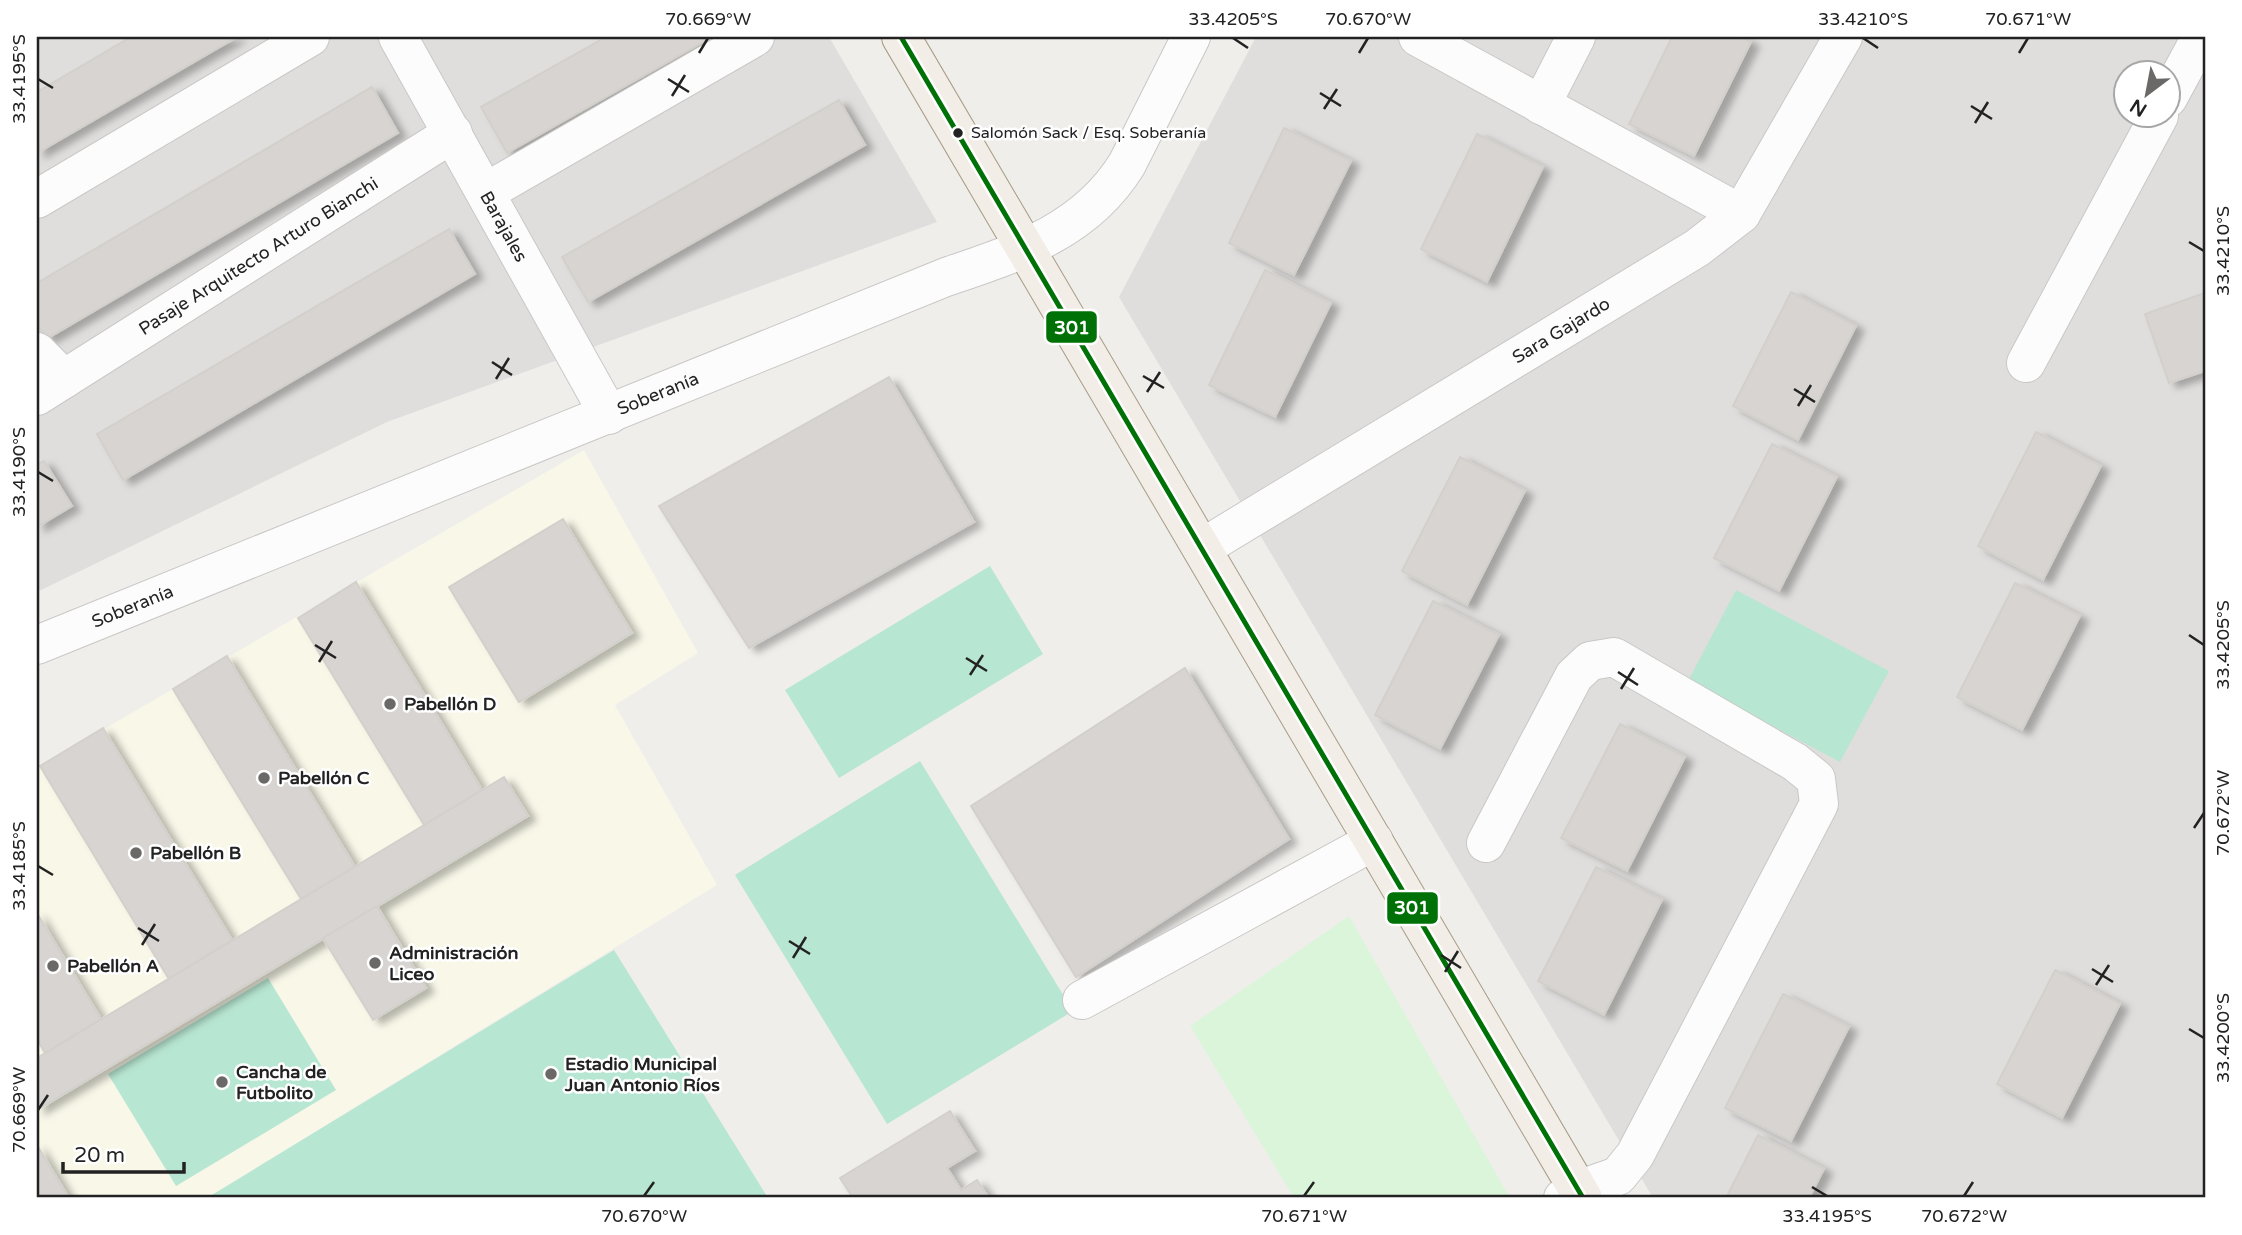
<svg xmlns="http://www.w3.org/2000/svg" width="2242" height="1235" font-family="'Varela Round',sans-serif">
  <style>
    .residential { fill: #dfdedc; fill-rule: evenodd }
    .education { fill: #f8f7e8 }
    .park { fill: #daf5da }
    .pitch { fill: #b7e6d2 }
    .building { fill: #d7d4d2; stroke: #d3d0cc; stroke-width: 2; filter: url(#shadow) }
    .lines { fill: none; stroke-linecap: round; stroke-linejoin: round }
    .minor-casing { stroke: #c9c8c7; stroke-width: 40 }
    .major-casing { stroke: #a79c86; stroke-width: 40 }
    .minor { stroke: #fdfcfc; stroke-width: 38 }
    .major { stroke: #f3ede7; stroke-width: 38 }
    .bus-1-casing { stroke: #fff; stroke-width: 10 }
    .bus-1 { stroke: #007106; stroke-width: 5 }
    .ticks { fill: none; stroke: #222; stroke-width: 2.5 }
    .bus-dot { fill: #222; stroke: #fff; stroke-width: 2.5 }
    .poi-dot { fill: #6a6968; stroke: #fff; stroke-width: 2.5 }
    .labels { text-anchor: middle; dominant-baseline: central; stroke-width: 5; stroke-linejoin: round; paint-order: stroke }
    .bus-label { font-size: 16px; fill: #222; stroke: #fff; text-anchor: start }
    .street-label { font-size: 18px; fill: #222; stroke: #fff }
    .poi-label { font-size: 18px; font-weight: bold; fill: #222; stroke: #fff; text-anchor: start }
    .line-badge { stroke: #fff; stroke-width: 2.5 }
    .badge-label { font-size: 19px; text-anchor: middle; font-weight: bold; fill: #fff }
    .neatline { fill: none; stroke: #222; stroke-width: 2.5 }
    .ticks-label { font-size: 18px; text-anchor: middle; fill: #222 }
  </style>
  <defs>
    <filter id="shadow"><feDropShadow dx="8" dy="4.5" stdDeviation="3.5" flood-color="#0004"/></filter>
  </defs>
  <rect width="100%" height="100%" fill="#f0eeeb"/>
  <!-- residential -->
  <g class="residential">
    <path d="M37,37H829L937,222L387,422L37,592Z"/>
    <path d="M1256,37H2205V1198H1653L1119,297ZM2126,74H2168V116H2126Z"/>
  </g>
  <!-- education -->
  <path class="education" d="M584,450L698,653L615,705L717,885L207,1198H37V768Z"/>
  <!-- park -->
  <path class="park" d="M1349,916L1510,1198H1294L1190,1026Z"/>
  <!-- pitch -->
  <g class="pitch">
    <path d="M990,566L1043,654L839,778L785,690Z"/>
    <path d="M1736,590L1889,671L1840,762L1688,681Z"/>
    <path d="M920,761L1073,1011L887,1124L735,875Z"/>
    <path d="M614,950L768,1198H207Z"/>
    <path d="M268,978L336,1090L176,1186L108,1074Z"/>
  </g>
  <!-- building -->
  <g class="building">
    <path d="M131,37H237L37,153V92Z"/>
    <path d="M606,37H712L507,153L481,107Z"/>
    <path d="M1672,37H1741L1751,42L1694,156L1629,124Z"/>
    <path d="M372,87L398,133L46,339L37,323V283Z"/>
    <path d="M839,100L865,145L588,302L562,257Z"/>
    <path d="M1284,128L1351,161L1294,275L1229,243Z"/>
    <path d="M1477,134L1543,167L1487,282L1421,249Z"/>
    <path d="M449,229L475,274L123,480L97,434Z"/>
    <path d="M1265,270L1331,303L1275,417L1209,385Z"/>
    <path d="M1791,292L1856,326L1798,440L1733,406Z"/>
    <path d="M2205,293V371L2169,383L2145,314Z"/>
    <path d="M889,377L974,522L749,648L659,506Z"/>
    <path d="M2036,432L2101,466L2043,580L1978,546Z"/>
    <path d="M1772,444L1837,477L1779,591L1714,558Z"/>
    <path d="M1460,457L1525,491L1467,605L1402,571Z"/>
    <path d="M44,461L72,506L37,527V465Z"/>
    <path d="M563,519L632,633L519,702L449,587Z"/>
    <path d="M356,582L482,790L424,825L298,618Z"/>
    <path d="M2015,583L2080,616L2022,730L1957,697Z"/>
    <path d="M1433,601L1499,635L1440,749L1375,715Z"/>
    <path d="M227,656L355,867L301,899L173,689Z"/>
    <path d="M1185,668L1289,839L1076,977L971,806Z"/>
    <path d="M1620,724L1685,757L1627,871L1561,838Z"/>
    <path d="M103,728L232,940L169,979L40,766Z"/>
    <path d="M504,777L528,816L37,1110V1058Z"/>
    <path d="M1596,867L1662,900L1604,1015L1538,981Z"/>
    <path d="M377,906L426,988L373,1020L323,938Z"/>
    <path d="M37,913L101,1019L45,1053L37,1039Z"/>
    <path d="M2055,970L2120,1004L2062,1118L1997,1084Z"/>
    <path d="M1783,994L1849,1027L1791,1141L1725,1108Z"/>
    <path d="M950,1111L975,1151L947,1168L961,1190L977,1180L989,1198H853L840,1178Z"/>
    <path d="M1758,1135L1824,1169L1809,1198H1726Z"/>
    <path d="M37,1145L69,1198H37Z"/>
  </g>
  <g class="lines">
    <!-- minor casing -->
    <g class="minor-casing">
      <g id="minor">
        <path id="s1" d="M398,37L609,415"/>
        <path d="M1418,37L1741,214"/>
        <path d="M2168,98L2201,37"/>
        <path d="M1541,105L1576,37"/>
        <path d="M486,192L755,37"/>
        <path d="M37,199L310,37"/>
        <path d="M37,352L64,379"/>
        <path d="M2026,363L2159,116"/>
        <path id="s2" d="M37,396L453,133"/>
        <path id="s3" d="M1202,548L1697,248L1741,214L1843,37"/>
        <path id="s4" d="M37,645L946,277C1017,253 1086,231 1127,164L1191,37"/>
        <path d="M1486,843L1574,676L1590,661L1614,657L1795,762L1816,779L1819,804L1635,1155L1618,1176L1578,1190L1563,1198"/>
        <path d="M1082,1000L1374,841"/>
      </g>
    </g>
    <!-- major casing -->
    <g class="major-casing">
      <path id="major" d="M901,37L1583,1198"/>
    </g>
    <!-- minor -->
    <use href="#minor" class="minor"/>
    <!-- major -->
    <use href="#major" class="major"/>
    <!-- bus-1 casing -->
    <g class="bus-1-casing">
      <path id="bus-1" d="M901,37L1583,1198"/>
    </g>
    <!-- bus-1 -->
    <use href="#bus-1" class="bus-1"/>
  </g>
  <!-- ticks -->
  <path class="ticks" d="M1233,38L1248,48M1863,38L1878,48M699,53L708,38M1359,53L1368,38M2019,53L2028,38M38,79L53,88M668,79L689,92M1320,93L1341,106M672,96L685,75M1971,106L1992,119M1324,109L1337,89M1975,123L1988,102M2189,242L2204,251M492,362L512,375M1143,376L1164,388M496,379L509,358M1794,389L1815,402M1147,392L1160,372M1798,406L1811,385M38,472L53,481M2189,635L2204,645M315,645L336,658M966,658L987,671M319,662L332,641M1618,672L1638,685M970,675L983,655M1621,689L1634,668M2194,828L2204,813M38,866L53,875M138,928L159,941M789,941L810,954M142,945L155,924M1441,955L1461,968M793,958L806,937M2092,969L2113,982M1445,972L1458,951M2096,985L2109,965M2189,1029L2204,1038M38,1110L48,1095M1812,1187L1827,1196M644,1196L654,1182M1304,1196L1314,1182M1964,1196L1973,1182"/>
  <!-- markers -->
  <circle class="bus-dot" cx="958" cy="133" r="6"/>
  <g class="poi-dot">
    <circle cx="390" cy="704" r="7"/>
    <circle cx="264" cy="778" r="7"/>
    <circle cx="136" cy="853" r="7"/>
    <circle cx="375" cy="963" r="7"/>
    <circle cx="53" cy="966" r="7"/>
    <circle cx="551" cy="1074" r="7"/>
    <circle cx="222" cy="1082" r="7"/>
  </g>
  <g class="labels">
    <!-- bus labels -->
    <g class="bus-label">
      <text x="971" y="133">Salomón Sack / Esq. Soberanía</text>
    </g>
    <!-- street labels -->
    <g class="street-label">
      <text stroke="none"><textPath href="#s1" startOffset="217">Barajales</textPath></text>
      <text stroke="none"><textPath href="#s2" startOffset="262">Pasaje Arquitecto Arturo Bianchi</textPath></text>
      <text stroke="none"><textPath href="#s3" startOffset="420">Sara Gajardo</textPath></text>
      <text stroke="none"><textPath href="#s4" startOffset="670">Soberanía</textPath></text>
      <text stroke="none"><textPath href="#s4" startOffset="103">Soberanía</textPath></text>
    </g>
    <!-- poi labels -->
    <g class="poi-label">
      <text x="404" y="704">Pabellón D</text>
      <text x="278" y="778">Pabellón C</text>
      <text x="150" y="853">Pabellón B</text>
      <text x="389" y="953">Administración<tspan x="389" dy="21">Liceo</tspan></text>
      <text x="67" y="966">Pabellón A</text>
      <text x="565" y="1064">Estadio Municipal<tspan x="565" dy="21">Juan Antonio Ríos</tspan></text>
      <text x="236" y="1072">Cancha de<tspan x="236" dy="21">Futbolito</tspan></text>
    </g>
  </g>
  <g class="line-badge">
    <rect x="1045" y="310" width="53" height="34" rx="7" fill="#007106"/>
    <rect x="1386" y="891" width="53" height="34" rx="7" fill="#007106"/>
  </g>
  <g class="badge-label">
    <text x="1072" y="334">301</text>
    <text x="1412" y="914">301</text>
  </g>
  <!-- border -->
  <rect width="2242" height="1235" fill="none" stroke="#ffffff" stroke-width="77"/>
  <!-- north arrow -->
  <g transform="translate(2147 94) rotate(212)"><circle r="33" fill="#ffffff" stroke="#a7a7a7" stroke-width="2"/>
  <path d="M0-5L12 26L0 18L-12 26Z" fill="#6a6968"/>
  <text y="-10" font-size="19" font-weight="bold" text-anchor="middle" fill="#222222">N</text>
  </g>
  <!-- scale -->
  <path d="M63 1162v10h121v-10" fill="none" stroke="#222222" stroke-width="3.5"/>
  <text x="74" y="1162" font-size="21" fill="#222222" stroke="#ffffff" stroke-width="5" paint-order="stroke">20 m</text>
  <rect x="38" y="38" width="2166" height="1158" class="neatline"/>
  <g class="ticks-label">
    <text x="708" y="25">70.669°W</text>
    <text x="1233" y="25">33.4205°S</text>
    <text x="1368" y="25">70.670°W</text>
    <text x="1863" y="25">33.4210°S</text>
    <text x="2028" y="25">70.671°W</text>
    <text transform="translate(19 79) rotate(-90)" y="6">33.4195°S</text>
    <text transform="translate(2223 251) rotate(-90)" y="6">33.4210°S</text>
    <text transform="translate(19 472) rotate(-90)" y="6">33.4190°S</text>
    <text transform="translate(2223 645) rotate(-90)" y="6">33.4205°S</text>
    <text transform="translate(2223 813) rotate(-90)" y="6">70.672°W</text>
    <text transform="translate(19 866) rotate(-90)" y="6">33.4185°S</text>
    <text transform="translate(2223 1038) rotate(-90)" y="6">33.4200°S</text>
    <text transform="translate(19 1110) rotate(-90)" y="6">70.669°W</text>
    <text x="644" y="1222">70.670°W</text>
    <text x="1304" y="1222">70.671°W</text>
    <text x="1827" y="1222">33.4195°S</text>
    <text x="1964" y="1222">70.672°W</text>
  </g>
</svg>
